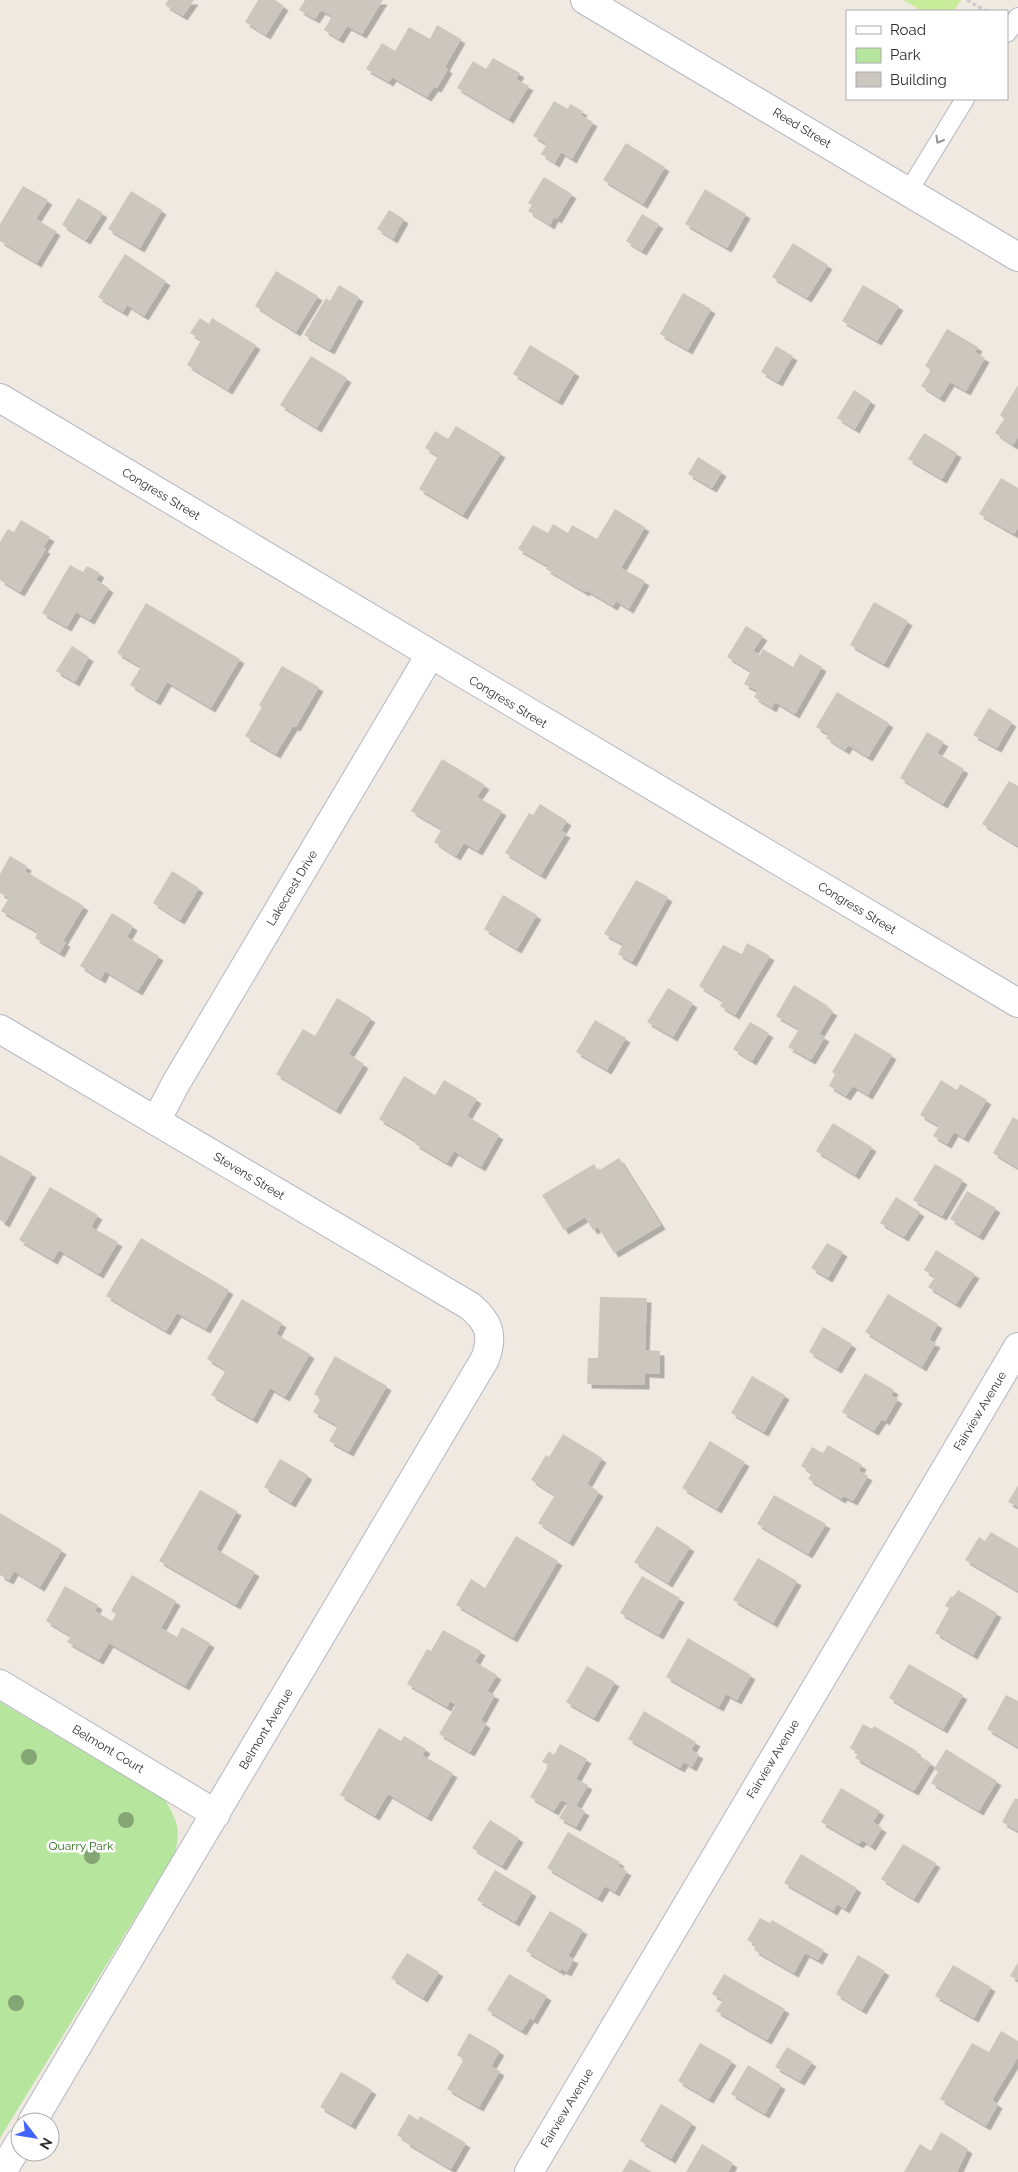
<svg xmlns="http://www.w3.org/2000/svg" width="1018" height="2172" font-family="Raleway,sans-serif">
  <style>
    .green { fill: #b6e59e }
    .pitch { fill: #c9ec9a }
    .building { fill: #cbc7bf; filter: url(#shadow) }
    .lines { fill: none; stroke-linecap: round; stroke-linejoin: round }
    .service-casing { stroke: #b4b7c1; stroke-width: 20 }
    .minor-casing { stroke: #b4b7c1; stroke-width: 30 }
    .tertiary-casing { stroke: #b4b7c1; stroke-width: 30 }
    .path { stroke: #c9c9c9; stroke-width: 3; stroke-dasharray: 4 2.5; stroke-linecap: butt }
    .service { stroke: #fff; stroke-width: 18 }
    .minor { stroke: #fff; stroke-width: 28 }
    .tertiary { stroke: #fff; stroke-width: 28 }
    .tree { fill: #84a574 }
    .oneway { stroke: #969696 }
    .labels { text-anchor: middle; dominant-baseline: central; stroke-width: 5; stroke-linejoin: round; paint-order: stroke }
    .street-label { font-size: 12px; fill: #2e2e2e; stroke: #fff }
    .park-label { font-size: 12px; fill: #2c6e1b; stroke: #fff }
  </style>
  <defs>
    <filter id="shadow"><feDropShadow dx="4.5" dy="4.5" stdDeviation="0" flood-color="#0004"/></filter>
  </defs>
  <rect width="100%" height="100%" fill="#efe9e1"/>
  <!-- green -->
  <path class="green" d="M0,1702L165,1800C177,1821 181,1829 175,1853L0,2138Z"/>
  <!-- pitch -->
  <path class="pitch" d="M903,0H961L954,11H922Z"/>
  <!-- building -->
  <g class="building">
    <path d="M168,0H194L183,16L165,5Z"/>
    <path d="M258,0H275L284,6L266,35L245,22Z"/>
    <path d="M305,0H383L362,34L347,26L339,39L324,30L332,16L321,10L315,19L299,10Z"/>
    <path d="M437,25L461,39L445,67L448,69L437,88L434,87L427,97L392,77L389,82L366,69L382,43L395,51L409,27L430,39Z"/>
    <path d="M493,58L520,73L516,79L529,86L509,119L457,88L473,61L486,69Z"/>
    <path d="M554,101L568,109L570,104L583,111L581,115L593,122L572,159L561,152L555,163L541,154L547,144L533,136Z"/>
    <path d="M626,143L665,167L643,204L603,180Z"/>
    <path d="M544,177L572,194L557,219L554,217L550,225L528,211L532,205L528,203Z"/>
    <path d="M23,186L48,200L36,219L56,231L37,263L0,241V224Z"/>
    <path d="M705,189L746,214L727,248L685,224Z"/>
    <path d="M131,191L162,210L140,248L108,229Z"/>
    <path d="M78,198L103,213L86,240L62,225Z"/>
    <path d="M389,210L404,219L393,239L377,229Z"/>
    <path d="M642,214L659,224L642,251L626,241Z"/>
    <path d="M793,243L828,265L807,298L772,277Z"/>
    <path d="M125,254L166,281L144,316L127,305L123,312L98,297Z"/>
    <path d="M276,271L318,296L296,332L255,306Z"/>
    <path d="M339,285L359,297L330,350L304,335L326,298L330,301Z"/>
    <path d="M863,285L899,306L877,341L842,321Z"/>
    <path d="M683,293L711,309L688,350L660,334Z"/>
    <path d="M200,318L209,324L212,318L256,345L228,390L187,365L201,340L190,333Z"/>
    <path d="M947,329L978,347L975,352L985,358L966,391L950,382L940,398L921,386L931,370L925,366Z"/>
    <path d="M530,345L575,372L558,401L513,374Z"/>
    <path d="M776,346L793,356L778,382L761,372Z"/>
    <path d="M311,356L347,378L317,428L280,405Z"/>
    <path d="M1018,385V437L1013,445L995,433L1004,419L1000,415Z"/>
    <path d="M854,390L871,401L855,429L837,418Z"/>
    <path d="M456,426L501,453L463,515L419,489L438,456L425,448L435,431L448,439Z"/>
    <path d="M924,433L957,453L942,479L908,459Z"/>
    <path d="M698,457L722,472L712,488L688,474Z"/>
    <path d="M1001,478L1018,488V528L1014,534L979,514Z"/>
    <path d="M615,509L645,527L621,568L645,581L629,609L616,601L613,606L586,590L585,592L546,569L548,566L518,549L533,525L548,533L553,524L568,533L572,525L597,539Z"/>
    <path d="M21,520L50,537L43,548L46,549L20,592L0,580V542L8,529L14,532Z"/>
    <path d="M70,565L83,572L87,566L100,573L96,580L109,588L90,620L76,612L67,627L42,613Z"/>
    <path d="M874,602L908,621L884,664L850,645Z"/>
    <path d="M146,603L240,659L211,708L167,682L156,701L130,685L141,667L117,653Z"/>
    <path d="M746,626L763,636L753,651L760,655L763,649L793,667L800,654L822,667L795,714L775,702L772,708L754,697L758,691L744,684L751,671L727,657Z"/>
    <path d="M72,646L89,657L75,682L56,671Z"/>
    <path d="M282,666L319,687L296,727L293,726L276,754L245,736L262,707L259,705Z"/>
    <path d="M837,692L889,723L868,757L848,745L845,750L826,738L828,734L816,727Z"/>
    <path d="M989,708L1012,722L997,748L973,735Z"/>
    <path d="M927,732L944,742L937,753L964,769L943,804L900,778Z"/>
    <path d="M442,759L485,785L477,797L502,811L478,851L464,843L456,856L434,842L442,829L411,811Z"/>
    <path d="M1009,781L1018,786V846L982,824Z"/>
    <path d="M540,804L567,821L561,831L566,833L541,875L505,853L529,813L533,815Z"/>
    <path d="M10,856L27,866L25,871L84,906L63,941L66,942L60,953L35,938L38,932L1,911L9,898L0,893V874Z"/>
    <path d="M172,871L199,888L180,920L153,903Z"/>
    <path d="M636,880L668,897L632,962L618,954L623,944L604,934Z"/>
    <path d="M503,895L537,915L517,949L484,929Z"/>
    <path d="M112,913L133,926L127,937L159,956L138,991L105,971L101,979L80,966Z"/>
    <path d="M747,943L770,956L735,1015L720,1006L723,1001L699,986L723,945L742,954Z"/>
    <path d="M794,985L828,1006L827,1008L833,1011L819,1034L825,1037L811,1060L788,1047L799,1029L776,1016Z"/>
    <path d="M668,988L693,1003L673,1037L647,1022Z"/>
    <path d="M337,998L371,1018L349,1054L364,1064L336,1110L276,1074L303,1029L315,1036Z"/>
    <path d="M595,1020L626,1038L607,1070L576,1052Z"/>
    <path d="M750,1022L769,1033L752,1061L733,1049Z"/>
    <path d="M855,1033L892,1055L868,1095L853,1086L846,1096L829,1086L835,1074L832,1072Z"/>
    <path d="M404,1076L435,1095L444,1080L477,1099L467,1116L499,1135L481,1167L454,1151L447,1163L415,1144L416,1141L379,1119Z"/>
    <path d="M941,1080L957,1090L960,1084L987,1100L964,1138L954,1132L947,1144L933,1136L939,1126L920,1115Z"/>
    <path d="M1013,1117L1018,1120V1168L993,1153Z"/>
    <path d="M833,1123L872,1147L855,1175L816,1151Z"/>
    <path d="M0,1155L32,1173L5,1223L0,1220Z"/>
    <path d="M619,1158L661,1225L614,1253L598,1227L593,1230L585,1217L564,1230L542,1195L594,1164L598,1171Z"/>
    <path d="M935,1164L963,1180L942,1216L913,1200Z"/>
    <path d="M50,1187L98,1215L91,1227L118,1242L99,1274L59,1250L53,1260L19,1240Z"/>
    <path d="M967,1191L996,1208L979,1236L950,1219Z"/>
    <path d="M896,1197L920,1212L904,1237L880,1223Z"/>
    <path d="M141,1238L229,1290L206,1329L177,1313L166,1331L106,1296Z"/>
    <path d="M827,1243L843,1252L828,1278L811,1268Z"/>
    <path d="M936,1250L975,1274L956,1304L928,1287L935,1277L924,1270Z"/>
    <path d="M888,1294L938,1324L929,1340L936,1343L922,1367L865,1332Z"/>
    <path d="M600,1297L647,1298L645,1350L660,1351V1374L645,1373V1385L587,1384L588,1358H598Z"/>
    <path d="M242,1299L282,1323L276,1334L310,1354L285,1397L270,1388L253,1419L211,1395L226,1370L207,1359Z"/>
    <path d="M823,1327L852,1344L837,1369L809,1352Z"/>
    <path d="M335,1356L387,1386L349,1452L329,1441L338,1426L313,1412L321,1398L314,1394Z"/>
    <path d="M865,1373L894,1390L891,1395L898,1399L885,1421L882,1419L874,1431L842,1412Z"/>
    <path d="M752,1376L785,1395L764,1432L731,1413Z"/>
    <path d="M563,1434L602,1458L587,1484L599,1492L569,1542L538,1523L555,1495L531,1480L546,1455L549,1457Z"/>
    <path d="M710,1441L745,1462L717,1509L682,1488Z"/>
    <path d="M828,1445L862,1465L859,1471L868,1476L853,1501L843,1496L841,1499L808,1479L812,1473L801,1466L812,1447L823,1453Z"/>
    <path d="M280,1459L308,1475L291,1503L264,1487Z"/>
    <path d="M1018,1485V1507L1008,1502Z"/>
    <path d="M200,1490L237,1511L216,1549L255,1572L236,1605L159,1561Z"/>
    <path d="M774,1495L826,1524L808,1554L757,1524Z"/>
    <path d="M0,1513L62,1550L40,1587L14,1571L9,1580L0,1575Z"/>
    <path d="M657,1526L690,1547L668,1583L634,1562Z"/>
    <path d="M991,1532L1018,1548V1591L965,1560L979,1537L985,1541Z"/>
    <path d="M516,1536L558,1561L513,1638L456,1605L471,1579L485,1588Z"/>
    <path d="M758,1558L797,1581L773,1623L733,1600Z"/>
    <path d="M132,1575L176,1601L161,1628L177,1637L182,1627L210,1643L185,1686L109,1643L99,1660L67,1642L71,1636L46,1621L65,1586L98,1605L95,1611L112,1621L116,1614L111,1611Z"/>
    <path d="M642,1576L680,1598L659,1635L620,1613Z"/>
    <path d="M958,1590L997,1613L973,1655L935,1633L949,1608L945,1606L951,1596L953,1597Z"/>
    <path d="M443,1630L481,1651L475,1662L497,1675L487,1691L495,1695L481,1720L486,1724L470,1752L439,1734L456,1705L450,1701L447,1707L407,1684L427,1649L431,1651Z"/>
    <path d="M688,1638L751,1675L737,1700L726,1694L719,1707L666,1677Z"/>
    <path d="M909,1664L963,1695L943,1729L889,1698Z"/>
    <path d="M587,1666L615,1682L594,1718L566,1702Z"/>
    <path d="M1006,1695L1018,1701V1747L987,1729Z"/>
    <path d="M644,1711L696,1742L691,1750L699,1754L692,1767L684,1762L680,1768L628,1739Z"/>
    <path d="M863,1724L872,1729L874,1726L917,1751L915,1753L931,1763L914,1791L855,1758L858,1753L850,1748Z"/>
    <path d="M379,1728L401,1741L404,1736L426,1749L422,1755L453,1773L427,1817L388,1794L375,1816L340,1795Z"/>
    <path d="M560,1744L587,1759L576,1779L588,1785L576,1806L585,1811L576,1827L559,1818L568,1803L561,1800L554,1811L530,1797L549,1765L542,1762L549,1751L554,1755Z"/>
    <path d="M946,1749L997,1781L979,1811L931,1783L938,1772L934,1769Z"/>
    <path d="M841,1788L880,1811L873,1822L882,1828L871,1846L862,1840L859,1844L821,1822Z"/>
    <path d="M1015,1798L1018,1799V1831L1002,1822Z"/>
    <path d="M490,1820L519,1838L502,1866L472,1848Z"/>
    <path d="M568,1832L620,1862L618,1866L627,1871L615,1892L605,1886L598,1898L547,1868Z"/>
    <path d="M903,1844L936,1863L914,1899L881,1879Z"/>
    <path d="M801,1854L857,1888L845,1909L837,1904L833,1911L784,1883Z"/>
    <path d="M495,1870L532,1892L515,1922L477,1900Z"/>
    <path d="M550,1911L583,1930L568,1956L574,1959L567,1972L561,1969L560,1971L526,1951Z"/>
    <path d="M760,1918L770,1923L772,1920L824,1950L818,1960L805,1953L794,1973L754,1950L756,1945L747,1940Z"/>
    <path d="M407,1953L439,1972L423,1998L391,1978Z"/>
    <path d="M858,1955L885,1971L862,2010L836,1994Z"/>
    <path d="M1018,1962V1980L1010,1976Z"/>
    <path d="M953,1965L991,1987L974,2018L935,1996Z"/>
    <path d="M509,1974L547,1996L533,2020L530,2018L522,2031L487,2010Z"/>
    <path d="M724,1974L785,2009L767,2040L716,2011L723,2000L712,1994Z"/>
    <path d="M1001,2031L1018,2041V2057L992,2100L998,2104L986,2126L940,2099L972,2043L989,2052Z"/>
    <path d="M469,2033L500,2051L491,2066L500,2071L479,2107L447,2089L464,2059L457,2055Z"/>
    <path d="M700,2043L732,2061L709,2099L678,2081Z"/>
    <path d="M787,2047L812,2062L800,2081L775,2067Z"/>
    <path d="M748,2065L781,2085L765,2114L731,2094Z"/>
    <path d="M341,2072L372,2090L351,2125L320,2107Z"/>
    <path d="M661,2104L692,2123L671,2159L640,2141Z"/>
    <path d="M409,2114L418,2120L420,2116L466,2143L451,2169L405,2142L406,2141L397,2135Z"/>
    <path d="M941,2132L968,2149L957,2172H904L920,2144L931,2151Z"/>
    <path d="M702,2144L733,2163L728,2172H686Z"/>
    <path d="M630,2159L652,2172H622Z"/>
  </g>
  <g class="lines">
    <!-- service casing -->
    <g class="service-casing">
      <g id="service">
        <path d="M1007,33L1018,17"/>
        <path d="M908,192L965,99"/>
      </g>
    </g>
    <!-- minor casing -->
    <g class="minor-casing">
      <g id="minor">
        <path d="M585,0L1018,257"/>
        <path d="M0,1029L470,1306C489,1322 494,1335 485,1359L32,2122"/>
        <path d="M156,1121L176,1083L430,655"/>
        <path d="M0,1684L216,1814"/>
        <path d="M2,2172L20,2142"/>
        <path d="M529,2172L1018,1347"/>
      </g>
    </g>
    <!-- tertiary casing -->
    <g class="tertiary-casing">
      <path id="tertiary" d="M0,398L1018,1003"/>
    </g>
    <!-- path -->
    <path class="path" d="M967,0L986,11"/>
    <!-- service -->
    <use href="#service" class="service"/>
    <!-- minor -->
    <use href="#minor" class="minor"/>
    <!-- tertiary -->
    <use href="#tertiary" class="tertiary"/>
  </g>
  <!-- trees -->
  <g class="tree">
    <circle cx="29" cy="1757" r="8"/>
    <circle cx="126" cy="1820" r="8"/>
    <circle cx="92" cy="1856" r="8"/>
    <circle cx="16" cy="2003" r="8"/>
  </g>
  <!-- one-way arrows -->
  <defs><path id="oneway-chevron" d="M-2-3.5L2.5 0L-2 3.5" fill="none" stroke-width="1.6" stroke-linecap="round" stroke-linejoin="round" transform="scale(1.25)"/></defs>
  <use class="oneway" href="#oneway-chevron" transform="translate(939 140) rotate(120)"/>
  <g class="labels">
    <!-- street labels -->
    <g class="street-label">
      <text transform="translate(802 128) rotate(31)">Reed Street</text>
      <text transform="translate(161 494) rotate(31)">Congress Street</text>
      <text transform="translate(508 702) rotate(31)">Congress Street</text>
      <text transform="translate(292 888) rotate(-59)">Lakecrest Drive</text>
      <text transform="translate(857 908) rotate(31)">Congress Street</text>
      <text transform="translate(249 1176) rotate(31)">Stevens Street</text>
      <text transform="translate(980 1411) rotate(-59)">Fairview Avenue</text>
      <text transform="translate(266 1729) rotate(-59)">Belmont Avenue</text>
      <text transform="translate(108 1749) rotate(31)">Belmont Court</text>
      <text transform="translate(773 1759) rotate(-59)">Fairview Avenue</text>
      <text transform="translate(567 2108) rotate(-59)">Fairview Avenue</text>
    </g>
    <!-- park labels -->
    <g class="park-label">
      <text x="81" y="1846">Quarry Park</text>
    </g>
  </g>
  <!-- legend -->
  <rect x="846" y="10" width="162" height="90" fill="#ffffff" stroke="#ababab"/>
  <rect x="856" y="26" width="25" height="8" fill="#ffffff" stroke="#ababab"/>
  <text x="890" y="35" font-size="15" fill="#2e2e2e">Road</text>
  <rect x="856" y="48" width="25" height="15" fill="#b6e59e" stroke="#ababab"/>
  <text x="890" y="60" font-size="15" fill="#2e2e2e">Park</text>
  <rect x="856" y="72" width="25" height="15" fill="#cbc7bf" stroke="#ababab"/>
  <text x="890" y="85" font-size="15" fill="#2e2e2e">Building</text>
  <!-- north arrow -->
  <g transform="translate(35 2137) rotate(121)"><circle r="24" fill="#ffffff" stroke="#ababab"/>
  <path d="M0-4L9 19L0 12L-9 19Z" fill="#4264fb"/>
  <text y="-8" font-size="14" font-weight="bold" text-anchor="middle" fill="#2e2e2e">N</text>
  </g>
</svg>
